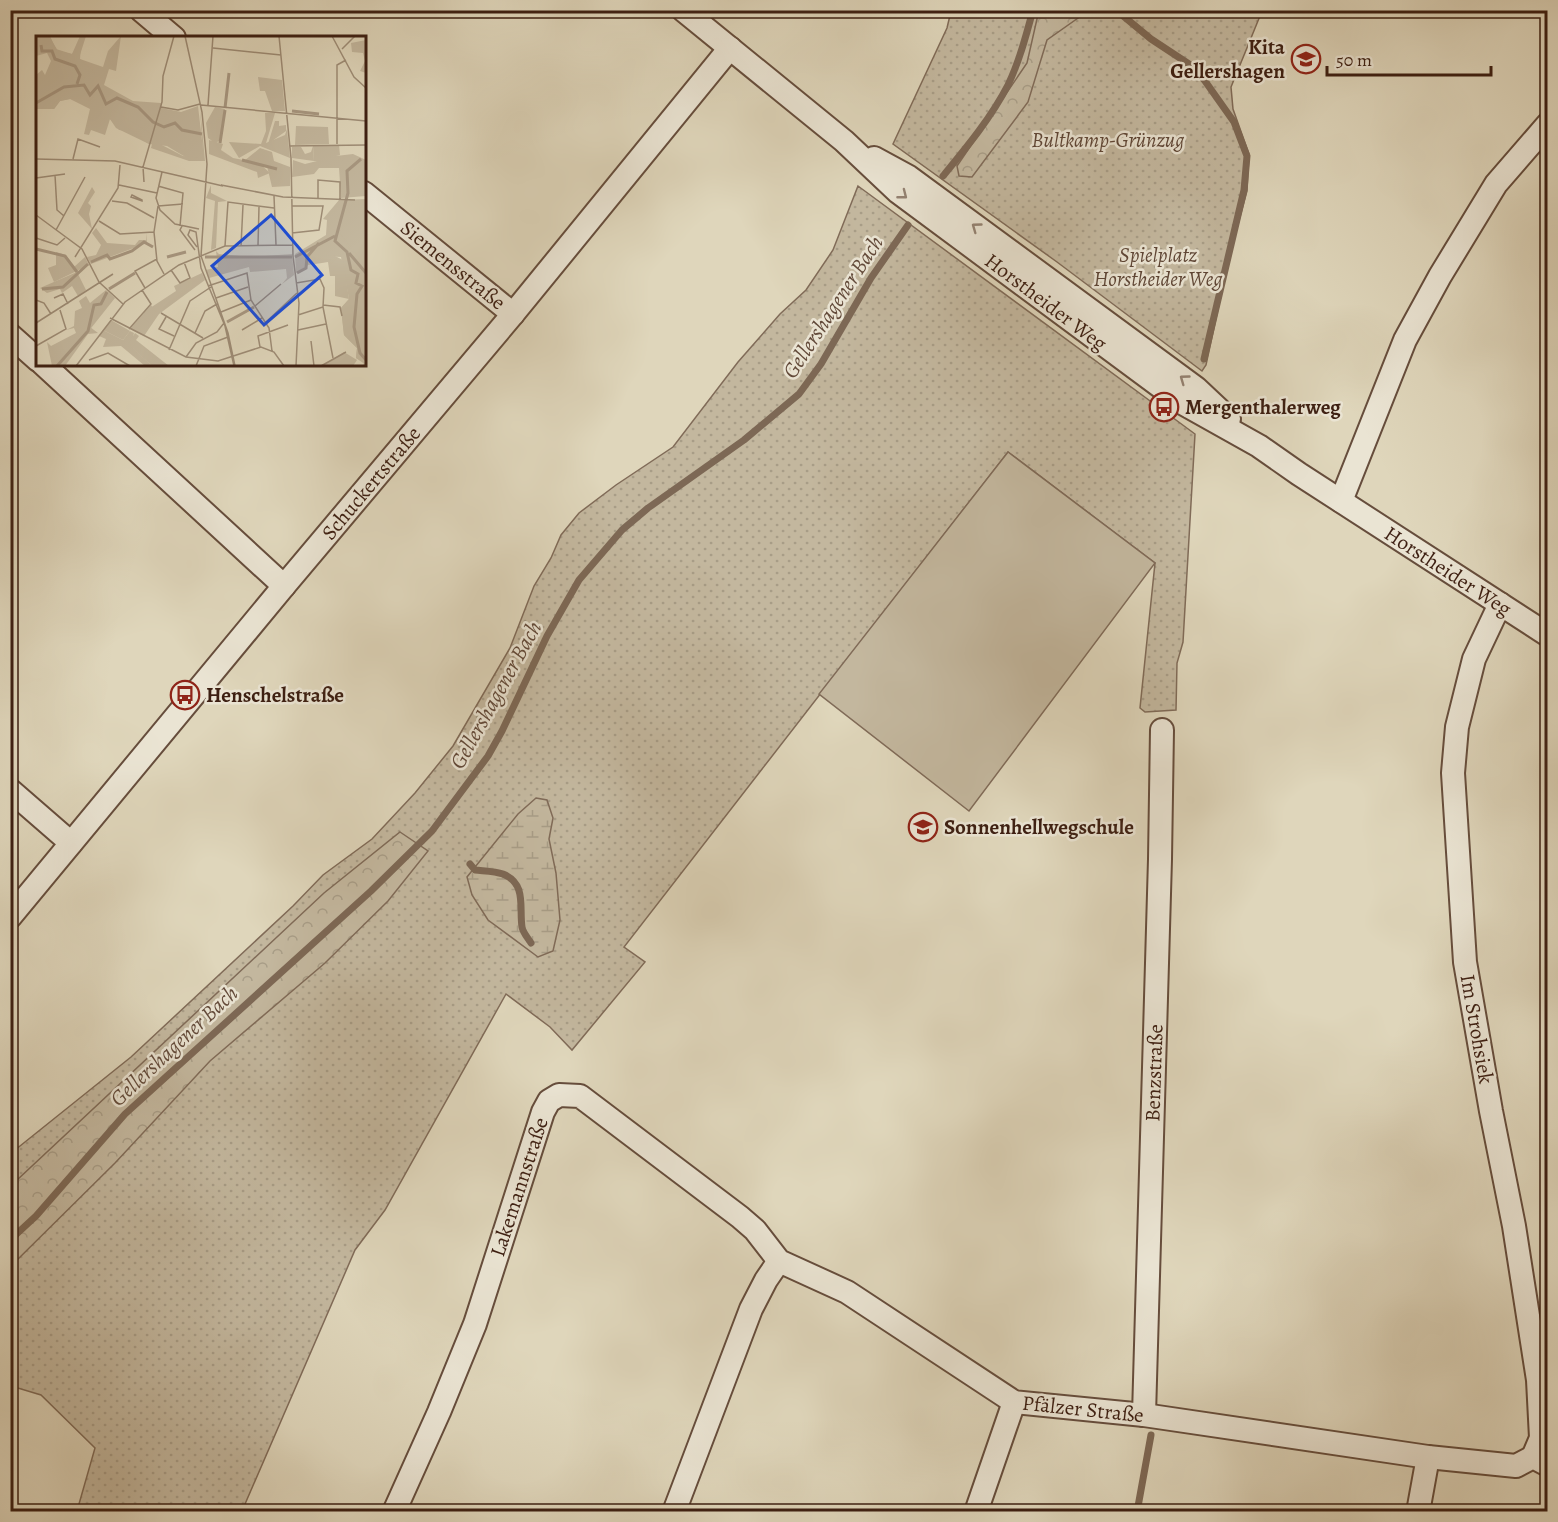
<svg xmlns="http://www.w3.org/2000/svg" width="1558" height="1522" font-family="Alegreya,serif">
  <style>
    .grass { fill: url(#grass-dots); stroke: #806b58; stroke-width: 1.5 }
    .forest { fill: url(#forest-crowns); stroke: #806b58; stroke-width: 1.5 }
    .wetland { fill: url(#wetland-marsh); stroke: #806b58; stroke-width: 1.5 }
    .pitch { fill: #c3b79e; stroke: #806b58; stroke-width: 1.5 }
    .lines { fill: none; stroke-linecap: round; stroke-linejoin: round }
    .stream { stroke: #7d6855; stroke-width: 7 }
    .minor-casing { stroke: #664d3c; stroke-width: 26 }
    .minor { stroke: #eae4d3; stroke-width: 22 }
    .oneway { stroke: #948272 }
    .labels { text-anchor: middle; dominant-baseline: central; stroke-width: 5; stroke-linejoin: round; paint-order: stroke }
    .poi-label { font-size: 21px; font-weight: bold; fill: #3d1f12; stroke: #eae4d3; text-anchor: start }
    .park-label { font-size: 21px; font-style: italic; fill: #5e4535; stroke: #eae4d3 }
    .street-label { font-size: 21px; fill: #3d1f12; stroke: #eae4d3 }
    .water-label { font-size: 22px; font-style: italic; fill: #624939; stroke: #eae4d3 }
    .inset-river { fill: none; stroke: #a89882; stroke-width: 3 }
    .inset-road { fill: none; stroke: #9e8d77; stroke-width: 1.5 }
    .view { fill: #1d4ed8; fill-opacity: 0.15; stroke: #1d4ed8; stroke-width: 3 }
    .inset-edge { fill: none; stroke: #3d1f12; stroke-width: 3 }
  </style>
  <defs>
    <pattern id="grass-dots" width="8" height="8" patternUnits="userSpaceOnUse" patternTransform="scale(1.5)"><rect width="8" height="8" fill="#c3b79e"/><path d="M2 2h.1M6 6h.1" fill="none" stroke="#a89d87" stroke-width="1.8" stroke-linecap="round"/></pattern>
    <pattern id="forest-crowns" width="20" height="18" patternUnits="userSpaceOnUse" patternTransform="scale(1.5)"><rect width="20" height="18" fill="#c3b79e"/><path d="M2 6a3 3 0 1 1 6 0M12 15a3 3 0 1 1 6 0" fill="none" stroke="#a89d87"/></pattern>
    <pattern id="wetland-marsh" width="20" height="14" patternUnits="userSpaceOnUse" patternTransform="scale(1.5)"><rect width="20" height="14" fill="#c3b79e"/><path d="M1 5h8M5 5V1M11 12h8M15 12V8" fill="none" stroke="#a89d87"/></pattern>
  </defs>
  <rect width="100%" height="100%" fill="#dfd6bb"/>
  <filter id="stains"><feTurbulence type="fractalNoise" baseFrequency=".00333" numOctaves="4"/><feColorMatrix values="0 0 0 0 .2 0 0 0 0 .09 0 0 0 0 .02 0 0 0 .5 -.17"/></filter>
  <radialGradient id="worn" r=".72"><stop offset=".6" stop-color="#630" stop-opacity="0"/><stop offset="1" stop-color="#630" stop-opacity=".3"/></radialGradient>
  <!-- grass -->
  <g class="grass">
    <path d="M951,11H1262L1231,87L1233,109L1249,154L1247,191L1229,258L1206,365L1202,371L1057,262L893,144L947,28Z"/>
    <path d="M858,186L1195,434L1183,642L1177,663L1176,710L1145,712L1140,708L1155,563L1008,452L624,947L645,962L572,1050L550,1027L506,994L385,1210L355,1250L242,1511H77L95,1448L41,1395L11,1386L10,1154L131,1057L293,906L323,875L372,839L415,793L453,746L510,648L534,586L551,558L561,535L579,513L616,485L673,447L738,362L780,314L806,290L833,250Z"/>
  </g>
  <!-- forest -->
  <g class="forest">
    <path d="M1039,10L1088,11L1047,40L1028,102L972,177L959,176L957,166L1027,63Z"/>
    <path d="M400,832L428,851L388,901L325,963L210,1061L115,1163L11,1266V1188L16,1181L324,893Z"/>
  </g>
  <!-- wetland -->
  <path class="wetland" d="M536,798L547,800L553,818L549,839L556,873L560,920L553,951L538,957L488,920L472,895L467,877L518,814Z"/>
  <!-- pitch -->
  <path class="pitch" d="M1008,452L1155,563L969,811L819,694Z"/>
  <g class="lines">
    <!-- stream -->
    <g class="stream">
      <path d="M1116,10L1151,39L1192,66L1205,81L1234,122L1247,156L1244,190L1204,359"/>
      <path d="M943,176C966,148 991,118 1008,85C1019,62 1026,36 1033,10"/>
      <path d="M470,864L475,870C484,871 495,871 503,874C527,884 519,907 522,927C523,933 528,938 531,943"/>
      <path d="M10,1240L36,1216L125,1114L371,891L432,831L488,756L502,731L547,636L579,580L622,530L648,508L744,440L799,394L821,364L871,278L908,225"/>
      <path d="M1137,1512L1151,1435"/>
    </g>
    <!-- minor casing -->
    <g class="minor-casing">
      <g id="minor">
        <path d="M141,10L174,38"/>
        <path d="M683,10L844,141L898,192L1184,404L1259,446L1299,474L1548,635"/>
        <path d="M874,158L909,177L1196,388L1229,419"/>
        <path d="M364,193L513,314"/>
        <path d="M10,335L38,360"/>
        <path d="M43,364L284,586"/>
        <path d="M1341,501L1405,340L1440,276L1496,184L1548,124"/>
        <path d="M1500,604L1474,659L1457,727L1453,773L1465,962L1491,1111L1514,1226L1538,1380L1541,1438L1533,1457"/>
        <path d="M10,790L71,843"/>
        <path d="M10,917L284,586L513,314L730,48"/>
        <path d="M1144,1415L1160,859L1162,730"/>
        <path d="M394,1512L439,1412L475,1324L543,1112L549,1101L559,1095L580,1096L740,1217L755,1230L779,1261L847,1292L1014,1402L1144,1415L1428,1457L1516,1466L1533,1457L1548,1465"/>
        <path d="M674,1512L751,1309L766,1280L779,1261"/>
        <path d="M976,1512L1014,1402"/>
        <path d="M1418,1512L1428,1457"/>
      </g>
    </g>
    <!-- minor -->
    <use href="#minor" class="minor"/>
  </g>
  <!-- one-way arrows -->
  <defs><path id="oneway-chevron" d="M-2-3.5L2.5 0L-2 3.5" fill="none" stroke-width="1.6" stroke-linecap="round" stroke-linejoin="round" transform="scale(1.5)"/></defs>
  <g class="oneway">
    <use href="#oneway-chevron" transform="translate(903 195) rotate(38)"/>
    <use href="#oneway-chevron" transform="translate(976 227) rotate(-144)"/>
    <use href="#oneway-chevron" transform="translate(1184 379) rotate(-144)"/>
  </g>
  <!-- icons -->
  <defs>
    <g id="school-ring" transform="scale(1.5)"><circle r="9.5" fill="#eae4d3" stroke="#8f2418" stroke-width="1.5"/><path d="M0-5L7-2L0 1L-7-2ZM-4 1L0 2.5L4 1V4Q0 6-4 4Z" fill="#8f2418"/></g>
    <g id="bus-ring" transform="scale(1.5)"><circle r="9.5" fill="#eae4d3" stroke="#8f2418" stroke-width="1.5"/><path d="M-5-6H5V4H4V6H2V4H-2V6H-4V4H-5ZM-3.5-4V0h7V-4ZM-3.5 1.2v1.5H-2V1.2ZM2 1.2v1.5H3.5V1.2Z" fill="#8f2418"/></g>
  </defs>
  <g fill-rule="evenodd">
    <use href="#school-ring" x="1306" y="59"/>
    <use href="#bus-ring" x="1164" y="407"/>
    <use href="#bus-ring" x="185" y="695"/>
    <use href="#school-ring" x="923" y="827"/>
  </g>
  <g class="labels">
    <!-- poi labels -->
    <g class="poi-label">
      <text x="1285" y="47" text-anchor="end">Kita<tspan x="1285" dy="24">Gellershagen</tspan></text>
      <text x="1185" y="407">Mergenthalerweg</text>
      <text x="206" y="695">Henschelstraße</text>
      <text x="944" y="827">Sonnenhellwegschule</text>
    </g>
    <!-- park labels -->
    <g class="park-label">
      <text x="1108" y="140">Bultkamp-Grünzug</text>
      <text x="1158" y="255">Spielplatz<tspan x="1158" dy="24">Horstheider Weg</tspan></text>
    </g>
    <!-- street labels -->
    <g class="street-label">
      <text transform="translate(453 265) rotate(39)">Siemensstraße</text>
      <text transform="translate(1046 302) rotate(37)">Horstheider Weg</text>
      <text transform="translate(371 483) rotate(-50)">Schuckertstraße</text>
      <text transform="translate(1448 571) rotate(33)">Horstheider Weg</text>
      <text transform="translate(1477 1029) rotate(80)">Im Strohsiek</text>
      <text transform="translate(1154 1073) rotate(-88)">Benzstraße</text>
      <text transform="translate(519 1187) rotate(-72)">Lakemannstraße</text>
      <text transform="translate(1083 1409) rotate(6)">Pfälzer Straße</text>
    </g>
    <!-- water labels -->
    <g class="water-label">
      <text transform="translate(833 307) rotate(-57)">Gellershagener Bach</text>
      <text transform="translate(496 695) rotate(-61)">Gellershagener Bach</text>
      <text transform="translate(174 1046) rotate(-43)">Gellershagener Bach</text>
    </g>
  </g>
  <!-- overview -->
  <g transform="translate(36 36)">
    <rect width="330" height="330" fill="#dfd6bb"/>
    <path d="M0,0H13L22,15L36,18L45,9L44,23L67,31L72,15L85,0L80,35L73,33L68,49L97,65L125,67L126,72L145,76L162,70L168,122H151L131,110L113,108L93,95L83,94L74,83L69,99L55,94L53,99L48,98L54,73L34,63L24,65L18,73H0V39L6,34L9,39L15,25L11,17L0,20ZM330,4V37L324,35L329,25L327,17L316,16L315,7ZM179,71L189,73L185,104L179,107L172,102L170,87ZM239,85H243V90L250,89V95L232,108ZM173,104L187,108L185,114L197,122L223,127L234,137L222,142L221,136L173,118ZM303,109L304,119L300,120L317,118L330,124V160L305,162L303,132H283L278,138L256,141L257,124L269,128L281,125H278L277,110ZM175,149V157L191,165L182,166L180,212L175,214L179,165L170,162ZM56,151L59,156L52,167L55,170L53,178L56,193L42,177ZM330,163V330H327L328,326L320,322L321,312L308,299L305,272L313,263L305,221L286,220V227L272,229L260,237L259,218L290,199L291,184L287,183L303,164ZM60,192L71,207L99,209L103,204H110V197L111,207L55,228L51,221L60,219L65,209L56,197ZM180,215L183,218L215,221L256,218L258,239L246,248L251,242L250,233L214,236L213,231L173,242L170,234L182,231ZM41,236L50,254L42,260L36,250L26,257L24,253L11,257L4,252ZM166,237L169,244L123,278L108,300V276L140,255L138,250ZM70,254L79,262L25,330H16L11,306L15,310L40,297L38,292L30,294L38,290L39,275L46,272L43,265L50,260L54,267ZM67,294L87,304L94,295L98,297L95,310L116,330H109L85,310L67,311L70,303L63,300Z" fill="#c3b79e"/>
    <path d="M0,0H14L20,13L36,18L44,0H50L43,22L61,38L49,33L43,39L39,30L24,29V23L18,24L15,16L6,15L4,10L0,19ZM222,41L246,44L249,75H236L229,55H224ZM7,60L18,67L25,61H34V63L24,65L18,73H0V65ZM164,71L169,125H153L115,112L116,108H124L147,120L167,122ZM77,74L115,98L113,108L80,92L74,83ZM229,77H239L230,107L249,99L251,93L254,122L224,110L203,122L193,106L225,108L230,95ZM277,110L278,125L256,122V111H265L269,118L275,116ZM224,112L236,116L238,125L254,131V150L236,151L231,130L208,125ZM309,166H314L304,197L314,214L330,223V238L318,221L328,262L320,261V239L311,216L298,201ZM20,216L30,219L38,231L49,221L53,229L18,246L12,232L20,229ZM313,263L318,284L314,294L325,308L330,329L320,322L321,312L308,299L305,272ZM115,269L120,276L111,285L114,287L108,300L94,293ZM54,291L62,297L52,298L29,330H25Z" fill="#c3b79e"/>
    <path d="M70,255L77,261L55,291L53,270Z" fill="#c3b79e"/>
    <path d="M308,316L321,324L317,330H286Z" fill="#c3b79e"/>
    <path d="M260,90L292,91L293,108L259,109ZM330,164V224H325L304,197L308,177L314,176L317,165ZM297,219L307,224L313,263L299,260V240H294L292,226L286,227V220ZM75,284L94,295L87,304L67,294ZM99,297L103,300L100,304L133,330H116L92,308Z" fill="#c3b79e"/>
    <path class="inset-river" d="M5,9L6,15H16L19,23L39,30L44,39L41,48M0,67L28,51L48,49L54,59L62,50L70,68L81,62L102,71L117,86L128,91L139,87L146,94L166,98M189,72L193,37M256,75L283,78M184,107L189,74M325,123L311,135L312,157L299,205L311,216L315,234L322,238L320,247L326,250L321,258L318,291L324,317L330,324M206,124L241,133M0,213L29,220L41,236M313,217L330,237M131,221L150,216M169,221H256M259,221L299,200M55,226L71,219L74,223L96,215L108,206L117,211M261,237L270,232L271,221L283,207M6,253L27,251L52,228M73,253L99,237M191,286L218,271M21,330L52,295L58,269L65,268L71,256"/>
    <path class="inset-road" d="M149,0L166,76L171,128L165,220L192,297L199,330M243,0L255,122L257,220L263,267L260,330M296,0L318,41L330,52M177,12L245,19M306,13L319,0M165,69L330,85M172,69L177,0M125,71L142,74L164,68M301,108V29L310,24M254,110L330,109M0,123L79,125L187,150M37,123L42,103L64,111M126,136L120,162L124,174L139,188L163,193M19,139L21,174L28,180M0,142L29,138M108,146L107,131L126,66L127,40L138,0M83,149L121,157M185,149L247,161L319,164M122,150L147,157L144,190M96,159L106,164V165L95,161ZM238,160L240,209M282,163V144L304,146V163M76,165L91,167L118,182M122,170L118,196L121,225L128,238M122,170L147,168M256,170H287L283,194L256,197M0,179L46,213L63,246L87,268M63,185L84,198L118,196M146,190L144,194L159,214M20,194L49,141M0,202L21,209L29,202M222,209L223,171M189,210L192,166L238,172M205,210L207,169M161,211L152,199L154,194L160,196L165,232L189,290L198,330M39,221L82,152L84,129M135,234L144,247L154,242L148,226M260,247L284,243L288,252L287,271L262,279M172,250L211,237L215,264L233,292L236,315M109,252L99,235L121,223M18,262L27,258L32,268M180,262L212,251M0,264L8,267L15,278M287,269L304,271L306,280M219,270L245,248M287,271L297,322M185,276L215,264M125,277L167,302M130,281L123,293L138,300M74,282L150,321L182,325L225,311L238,316L248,330M230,286L261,257M0,287L77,238M93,293L115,268L106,254M206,294L226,282M262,294L290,288M159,297L169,275L181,268M275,305L278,330M0,310L30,293L24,274M224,311L222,300L252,289M133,314L154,265L175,251M150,321L160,307L181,296L188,287M53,324L72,317L94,330M40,330L89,266L143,229L189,210L257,209M160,330L168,310L192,301M285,330L310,316"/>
    <path class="view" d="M235,179L286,239L228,289L176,230Z"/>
    <rect width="330" height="330" class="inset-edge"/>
  </g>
  <!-- margin -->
  <rect width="1558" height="1522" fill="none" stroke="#dfd6bb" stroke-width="36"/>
  <rect x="12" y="12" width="1534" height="1498" fill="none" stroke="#3d1f12" stroke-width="3"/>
  <rect x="18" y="18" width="1522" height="1486" fill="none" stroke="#3d1f12" stroke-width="1.5"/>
  <!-- scale -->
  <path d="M1327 66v9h164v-9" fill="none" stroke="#3d1f12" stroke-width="3"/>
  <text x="1336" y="66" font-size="18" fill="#3d1f12" stroke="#eae4d3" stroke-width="4.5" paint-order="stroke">50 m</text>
  <rect width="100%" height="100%" filter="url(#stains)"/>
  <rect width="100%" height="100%" fill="url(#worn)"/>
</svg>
